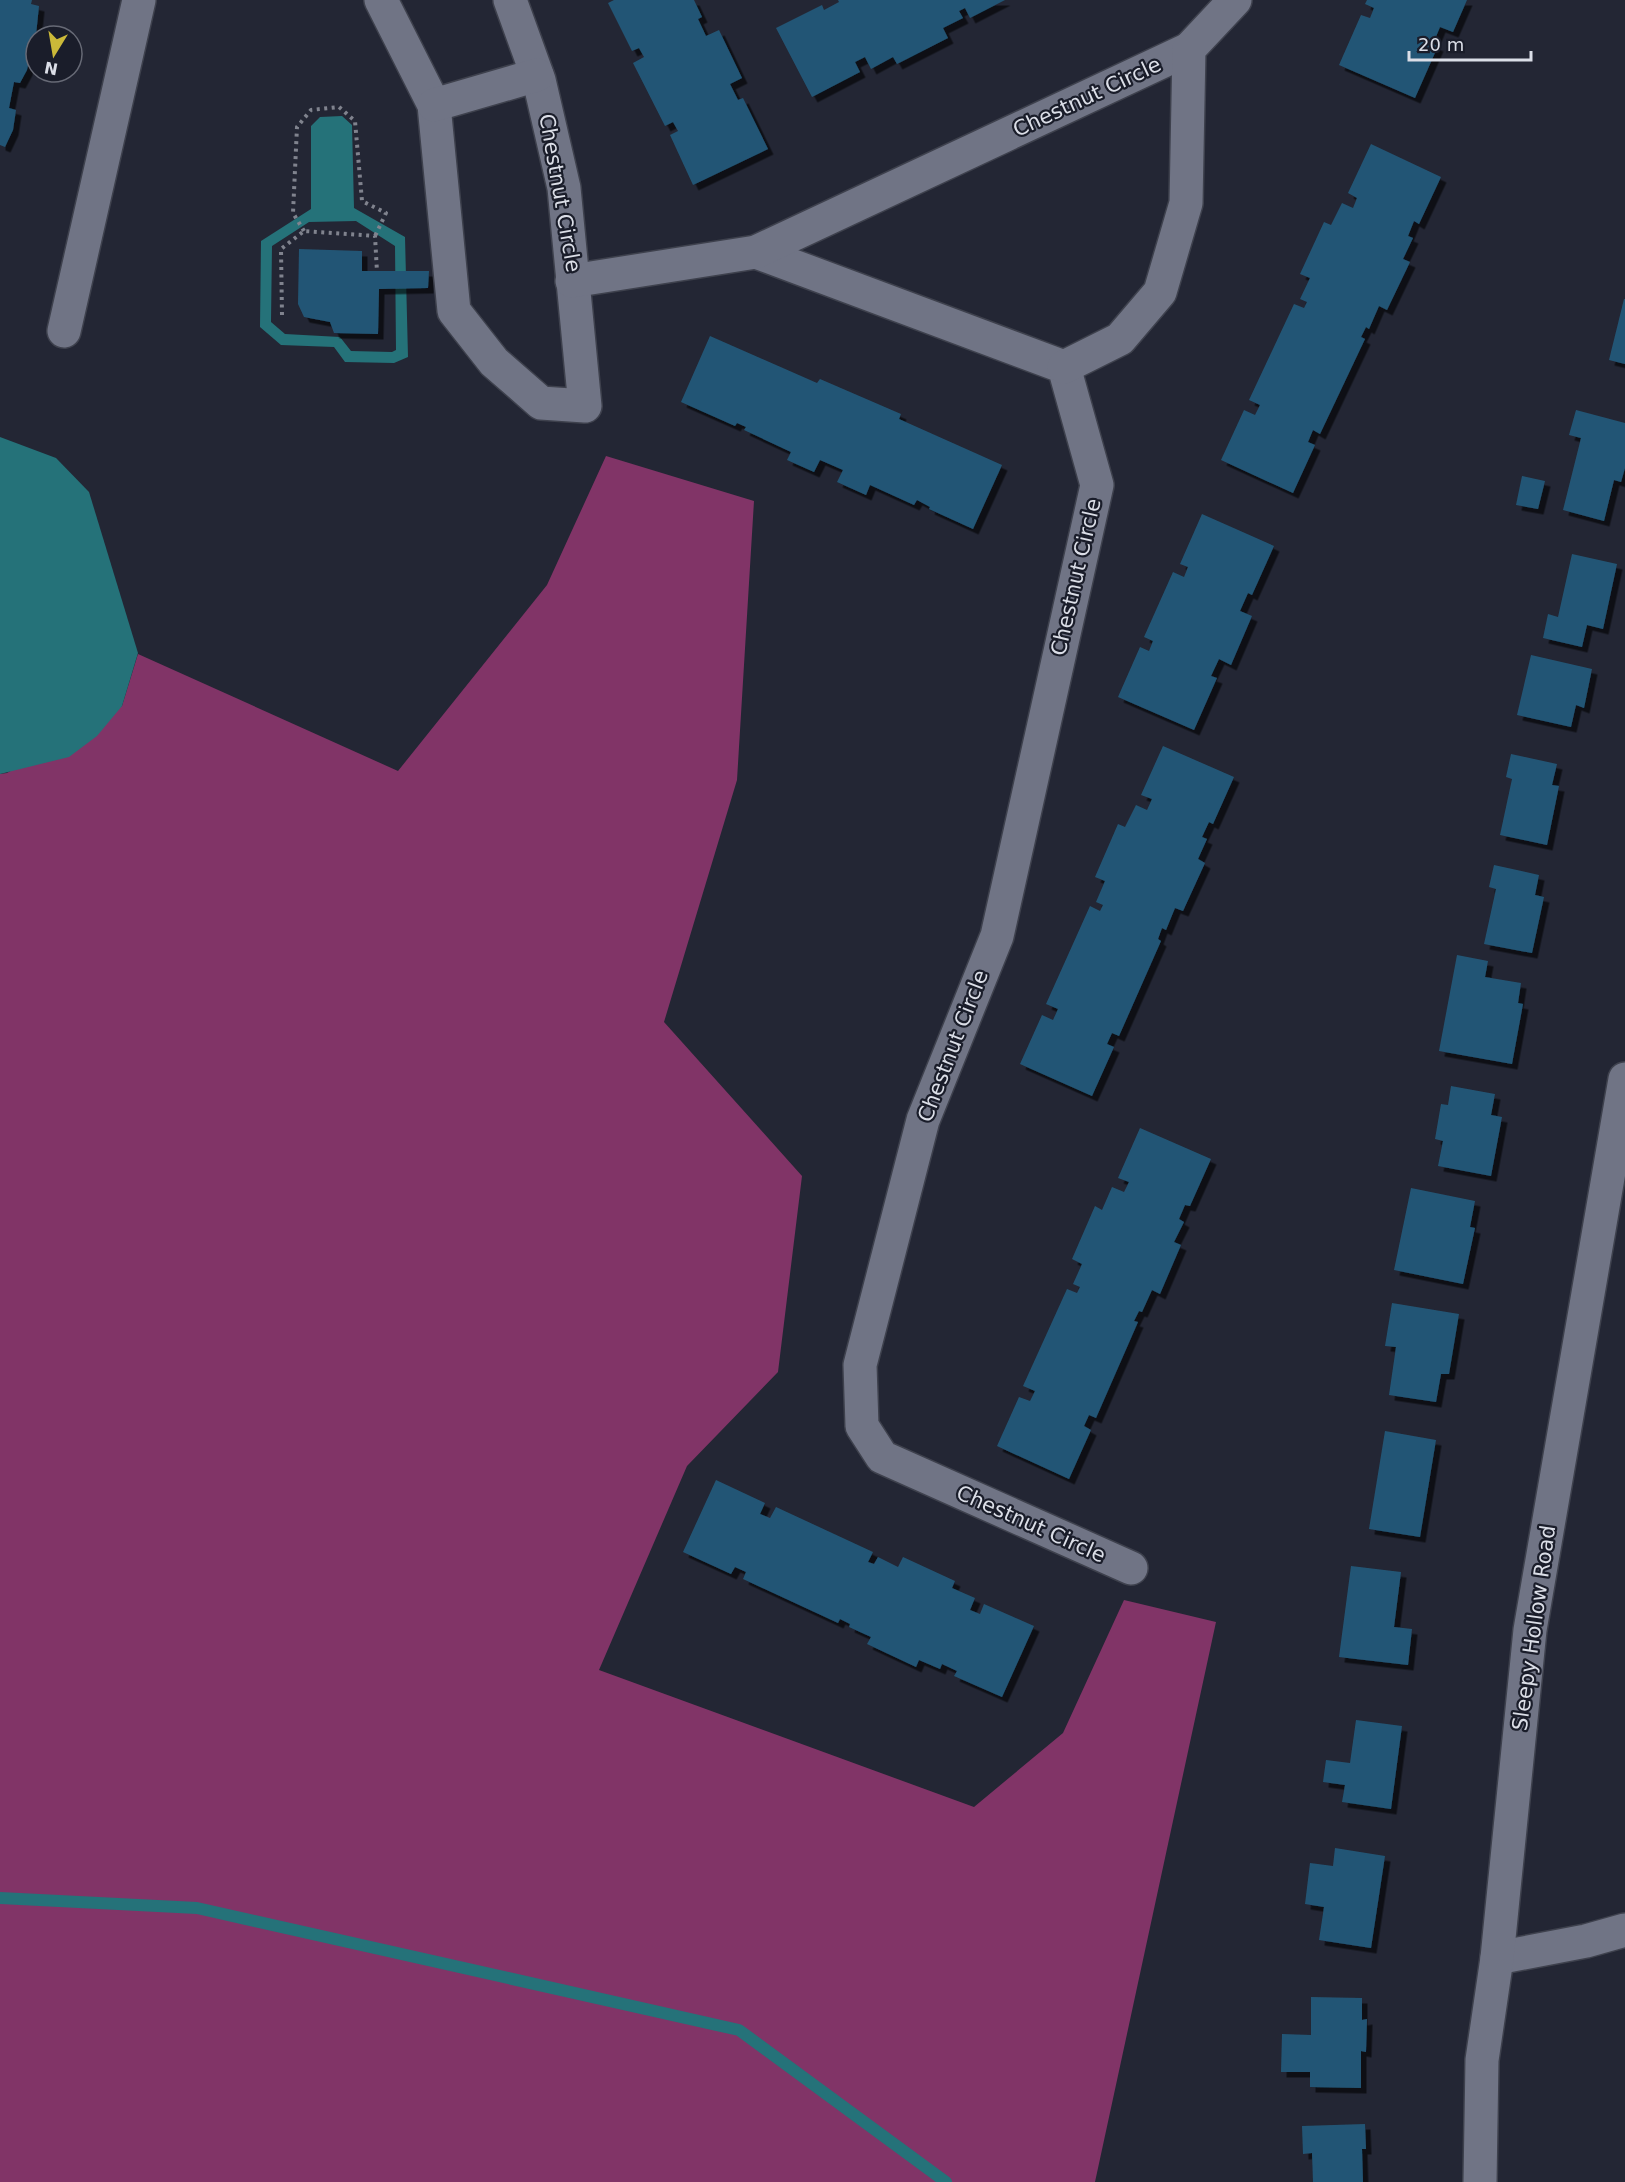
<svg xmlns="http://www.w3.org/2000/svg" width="1625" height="2182" font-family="'DejaVu Sans',sans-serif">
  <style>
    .forest { fill: #813467 }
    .water { fill: #257279; fill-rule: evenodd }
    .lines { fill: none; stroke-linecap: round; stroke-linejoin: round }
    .stream { stroke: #257279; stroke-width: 12 }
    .building { fill: #235574; filter: url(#shadow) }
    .minor-casing { stroke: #3e414d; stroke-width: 36 }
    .path { stroke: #80838e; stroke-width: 4; stroke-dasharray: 3 4.5; stroke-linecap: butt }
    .minor { stroke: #707485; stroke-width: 33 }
    .labels { text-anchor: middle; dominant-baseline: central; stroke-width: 4.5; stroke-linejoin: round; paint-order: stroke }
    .street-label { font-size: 21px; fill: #dbdee7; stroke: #1a1d2a }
  </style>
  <defs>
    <filter id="shadow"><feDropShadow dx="5.5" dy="5.5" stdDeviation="0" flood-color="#0009"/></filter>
  </defs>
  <rect width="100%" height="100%" fill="#232634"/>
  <!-- forest -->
  <path class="forest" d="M606,456L754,501L737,780L664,1022L802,1176L778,1372L687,1466L599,1670L974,1807L1063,1733L1124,1600L1216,1622L1095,2182H0V774L7,773L122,706L138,654L398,771L547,585Z"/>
  <!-- water -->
  <g class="water">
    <path d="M342,116L352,125L354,208L405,237L408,357L394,363L345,362L334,347L281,345L260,327L261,241L311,209V126L320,117ZM356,221L395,246L396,350L392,352L351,351L340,337L285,334L271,322L272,246L309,222Z"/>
    <path d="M0,437L56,458L89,492L138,653L122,706L97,736L69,757L0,774Z"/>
  </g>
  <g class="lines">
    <!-- stream -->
    <path class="stream" d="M0,1898L197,1908L739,2030L946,2182"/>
  </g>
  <!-- building -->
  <g class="building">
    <path d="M0,0H32L31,4L39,6L36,35L29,45L30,56L27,70L20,83L14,82L9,108L16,110L13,130L5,147L0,145Z"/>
    <path d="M614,0H694L702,17L698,19L706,36L719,30L742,78L730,84L738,100L743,98L768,149L693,185L670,135L678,131L673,122L665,126L633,63L644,57L639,48L632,51L608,3Z"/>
    <path d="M838,0H1005L970,18L965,8L959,11L963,18L943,28L948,38L897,64L893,57L871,69L865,57L855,62L860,72L812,97L776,28L822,5L824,10L839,2Z"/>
    <path d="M1367,0H1467L1453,32L1440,27L1433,44L1438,46L1415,98L1339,65L1361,15L1370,18L1374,8L1365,4Z"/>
    <path d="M1371,144L1441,177L1419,224L1414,221L1408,236L1413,238L1403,259L1410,262L1387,310L1379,306L1369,329L1366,327L1361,337L1365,339L1320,434L1313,430L1308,442L1315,445L1293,493L1221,460L1244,410L1255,415L1260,405L1249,400L1294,304L1304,308L1307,302L1300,299L1310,278L1300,274L1324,222L1331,225L1342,203L1353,208L1357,198L1348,193Z"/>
    <path d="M299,249L362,251V271H429L428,288L379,289L378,334L334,333L330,322L304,317L298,304Z"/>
    <path d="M1624,299H1625V364L1609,360Z"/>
    <path d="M710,336L817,383L820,379L901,414L899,419L1002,465L973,529L929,509L930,507L917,500L914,505L870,485L866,495L837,482L843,470L820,460L814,472L787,460L791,452L744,430L746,427L737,423L735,426L681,402Z"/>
    <path d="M1576,410L1625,423V468L1621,482L1614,480L1604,521L1563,510L1581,438L1569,435Z"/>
    <path d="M1522,476L1545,481L1538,509L1516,505Z"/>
    <path d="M1202,514L1274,546L1252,595L1248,593L1240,611L1252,616L1231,665L1219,659L1211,676L1217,678L1194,730L1118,697L1140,647L1149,651L1153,641L1144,637L1173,572L1184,577L1188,567L1180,564Z"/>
    <path d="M1572,554L1617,564L1603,629L1587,625L1582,647L1543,638L1548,614L1558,617Z"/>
    <path d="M1531,655L1592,669L1584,708L1576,705L1571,727L1517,715Z"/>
    <path d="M1163,746L1234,777L1213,824L1209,822L1202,837L1207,839L1198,859L1205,863L1183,911L1175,908L1166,930L1162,928L1158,939L1161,941L1119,1036L1112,1033L1107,1044L1114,1047L1092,1096L1020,1064L1042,1015L1053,1020L1058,1009L1046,1004L1090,906L1100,911L1103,905L1096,902L1105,881L1095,877L1118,824L1125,827L1136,805L1147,810L1152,799L1141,795Z"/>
    <path d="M1511,754L1557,764L1552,785L1559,786L1547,845L1500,835L1512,779L1506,777Z"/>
    <path d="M1494,865L1539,875L1535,895L1544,897L1532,953L1484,944L1496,889L1489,887Z"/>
    <path d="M1457,955L1488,961L1485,977L1521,983L1518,1003L1523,1004L1512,1064L1439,1051Z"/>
    <path d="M1451,1086L1495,1094L1491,1115L1502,1117L1491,1176L1438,1166L1443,1141L1435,1139L1441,1104L1448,1105Z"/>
    <path d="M1140,1128L1211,1159L1190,1206L1185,1205L1179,1219L1184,1222L1174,1242L1181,1245L1160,1294L1152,1290L1142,1312L1139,1311L1134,1321L1138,1322L1096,1418L1089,1415L1084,1426L1091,1430L1069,1479L997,1446L1019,1397L1030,1401L1035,1391L1023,1386L1067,1289L1077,1293L1080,1287L1073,1284L1082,1264L1072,1259L1095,1206L1102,1210L1112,1187L1124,1192L1129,1182L1118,1178Z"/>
    <path d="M1411,1188L1475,1201L1470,1227L1475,1228L1463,1284L1394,1270Z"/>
    <path d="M1392,1303L1459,1314L1449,1374H1441L1436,1402L1389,1395L1396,1347L1385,1346Z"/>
    <path d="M1385,1431L1436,1440L1420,1537L1369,1529Z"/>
    <path d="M716,1480L765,1503L760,1514L770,1518L776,1507L873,1552L868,1562L874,1564L878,1557L898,1567L903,1557L955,1581L952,1588L975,1598L970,1610L980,1614L984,1604L1034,1626L1002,1697L954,1676L957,1671L942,1664L940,1669L919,1660L916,1667L867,1644L871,1637L849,1627L850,1624L840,1619L838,1623L743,1579L746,1572L735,1567L731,1574L683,1552Z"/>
    <path d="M1351,1566L1401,1572L1394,1627L1412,1629L1408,1665L1339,1657Z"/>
    <path d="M1356,1720L1402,1726L1391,1809L1342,1802L1345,1785L1323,1782L1326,1760L1350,1763Z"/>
    <path d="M1335,1848L1385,1856L1371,1948L1319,1940L1324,1907L1305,1904L1310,1863L1333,1866Z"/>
    <path d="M1311,1997L1362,1998V2020L1367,2019L1366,2052L1361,2051V2088L1310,2087V2072H1281L1282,2034L1311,2035Z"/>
    <path d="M1365,2124L1366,2149H1362L1363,2182H1313L1312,2153L1303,2154L1302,2126Z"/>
  </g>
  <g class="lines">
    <!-- minor casing -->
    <g class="minor-casing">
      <g id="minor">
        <path d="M381,0L434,105L454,311L494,362L541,403L585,406L564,188L539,80L510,0"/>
        <path d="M434,105L537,75"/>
        <path d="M756,252L1064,367L1097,485L997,936L923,1120L860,1365L862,1426L882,1457L1131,1568"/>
        <path d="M572,281L756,252L1189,49"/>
        <path d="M64,331L139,0"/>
        <path d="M1064,367L1120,339L1160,292L1186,203L1189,49L1235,0"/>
        <path d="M1497,1958L1586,1941L1625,1930"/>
        <path d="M1480,2182L1482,2060L1497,1958L1530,1630L1625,1079"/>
      </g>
    </g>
    <!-- path -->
    <g class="path">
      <path d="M304,231L293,213L297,127L311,110L339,107L355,121L362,201L386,213L375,236"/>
      <path d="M282,315L281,249L304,231L375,236L377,272"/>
    </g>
    <!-- minor -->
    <use href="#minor" class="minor"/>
  </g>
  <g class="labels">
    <!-- street labels -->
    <g class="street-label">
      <text transform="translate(1087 97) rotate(-25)">Chestnut Circle</text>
      <text transform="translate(560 193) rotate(80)">Chestnut Circle</text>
      <text transform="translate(1076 577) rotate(-77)">Chestnut Circle</text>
      <text transform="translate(953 1046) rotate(-69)">Chestnut Circle</text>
      <text transform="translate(1031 1524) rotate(24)">Chestnut Circle</text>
      <text transform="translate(1534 1628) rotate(-82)">Sleepy Hollow Road</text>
    </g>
  </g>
  <!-- north arrow -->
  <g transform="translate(54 54) rotate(191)"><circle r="28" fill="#1a1d2a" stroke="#676a76" stroke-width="1.5"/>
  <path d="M0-4.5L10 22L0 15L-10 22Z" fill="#cbb939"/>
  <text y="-9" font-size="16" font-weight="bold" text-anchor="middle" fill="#dbdee7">N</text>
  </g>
  <!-- scale -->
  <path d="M1409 51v9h122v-9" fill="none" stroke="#dbdee7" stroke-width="3"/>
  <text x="1418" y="51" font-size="18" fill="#dbdee7" stroke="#1a1d2a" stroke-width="4.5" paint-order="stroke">20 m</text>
</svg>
